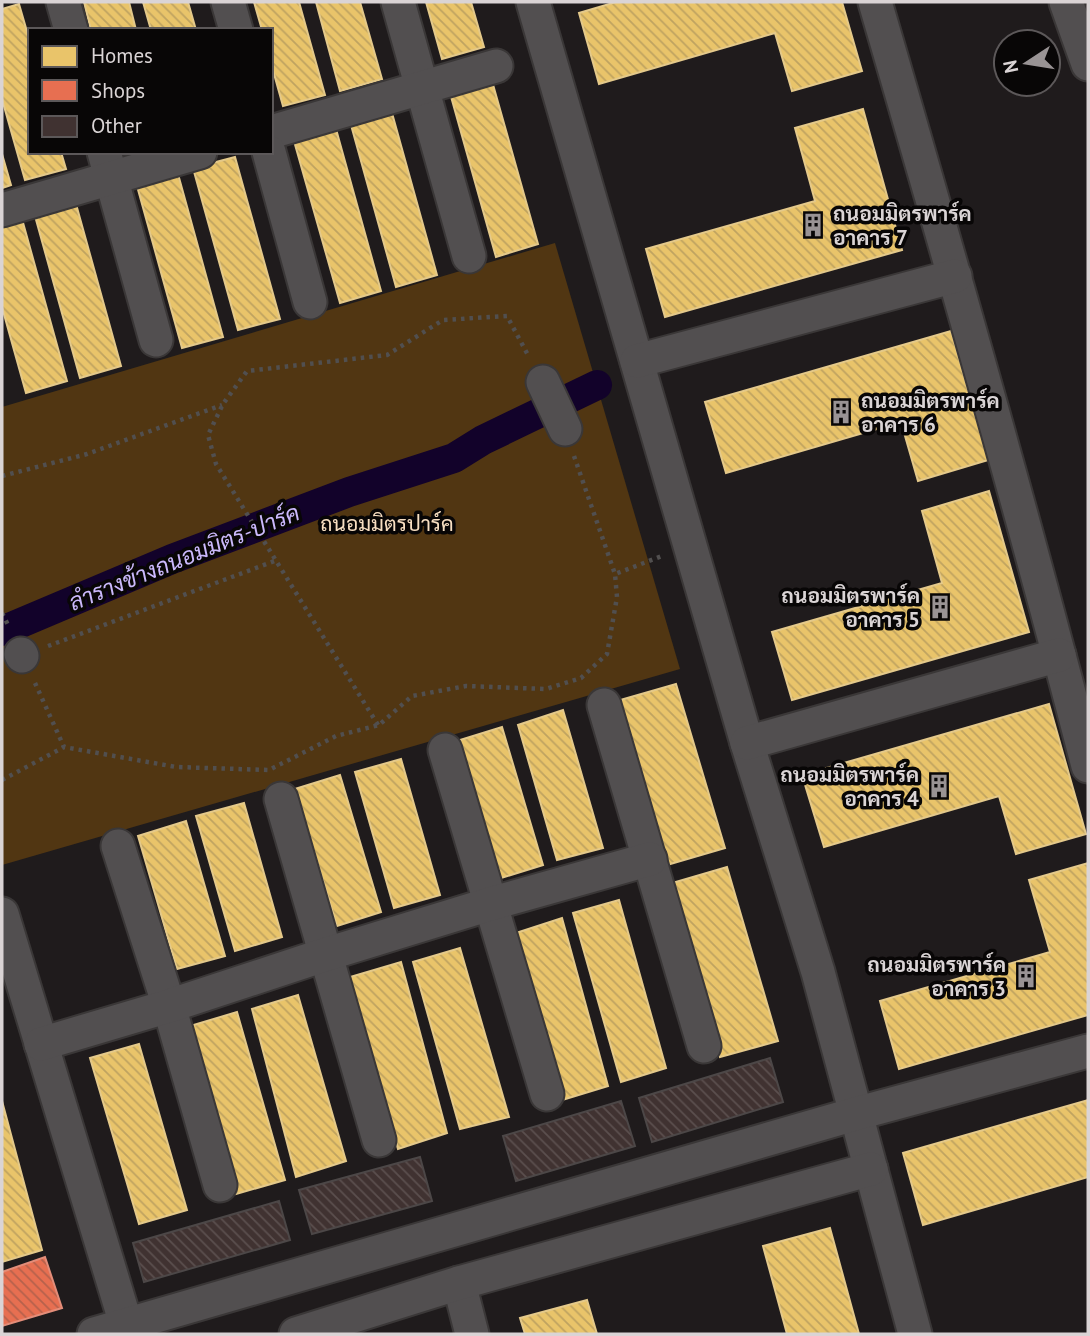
<svg xmlns="http://www.w3.org/2000/svg" width="1090" height="1336" font-family="'PT Sans',Sarabun,sans-serif">
  <style>
    .green { fill: #513612 }
    .homes { fill: url(#homes-back-hatch); stroke: #e4c98a; stroke-width: 2 }
    .shops { fill: url(#shops-back-hatch); stroke: #e38d79; stroke-width: 2 }
    .lines { fill: none; stroke-linecap: round; stroke-linejoin: round }
    .canal { stroke: #12022a; stroke-width: 30 }
    .building { fill: url(#building-back-hatch); stroke: #4c4747; stroke-width: 2 }
    .minor-casing { stroke: #3a3737; stroke-width: 37 }
    .path { stroke: #514f4f; stroke-width: 4.5; stroke-dasharray: 3.5 5; stroke-linecap: butt }
    .minor { stroke: #524f50; stroke-width: 33 }
    .labels { text-anchor: middle; dominant-baseline: central; stroke-width: 7; stroke-linejoin: round; paint-order: stroke }
    .poi-label { font-size: 21px; font-weight: bold; fill: #dad4d5; stroke: #080606; text-anchor: end }
    .park-label { font-size: 21px; fill: #f8dfc2; stroke: #080606 }
    .water-label { font-size: 23px; font-style: italic; fill: #cbb9fc; stroke: #080606 }
  </style>
  <defs>
    <pattern id="homes-back-hatch" width="6" height="6" patternUnits="userSpaceOnUse" patternTransform="scale(1.75)"><rect width="6" height="6" fill="#e9c46a"/><path d="M-1 5l2 2M0 0l6 6M5-1l2 2" fill="none" stroke="#bfa360"/></pattern>
    <pattern id="shops-back-hatch" width="6" height="6" patternUnits="userSpaceOnUse" patternTransform="scale(1.75)"><rect width="6" height="6" fill="#e76f51"/><path d="M-1 5l2 2M0 0l6 6M5-1l2 2" fill="none" stroke="#b5614c"/></pattern>
    <pattern id="building-back-hatch" width="6" height="6" patternUnits="userSpaceOnUse" patternTransform="scale(1.75)"><rect width="6" height="6" fill="#403231"/><path d="M-1 5l2 2M0 0l6 6M5-1l2 2" fill="none" stroke="#5b4f4e"/></pattern>
  </defs>
  <rect width="100%" height="100%" fill="#1f1b1c"/>
  <!-- green -->
  <path class="green" d="M555,243L680,669L2,865V407Z"/>
  <!-- homes -->
  <g class="homes">
    <path d="M84,2H129L136,30H91Z"/>
    <path d="M143,2H188L196,30H151Z"/>
    <path d="M254,2H299L325,95L283,106L271,63V30H262Z"/>
    <path d="M316,2H360L382,79L340,91Z"/>
    <path d="M426,2H471L484,47L442,59Z"/>
    <path d="M616,2H842L862,71L792,91L775,33L599,84L579,13Z"/>
    <path d="M19,4L30,42V152H61L66,169L25,180L2,99V9Z"/>
    <path d="M492,81L538,244L496,257L450,93Z"/>
    <path d="M863,109L902,250L665,317L646,249L815,201L795,128Z"/>
    <path d="M392,113L437,275L396,287L351,125Z"/>
    <path d="M336,129L381,291L340,303L294,141Z"/>
    <path d="M2,154L11,185L2,188Z"/>
    <path d="M235,157L280,319L238,330L193,168Z"/>
    <path d="M178,174L223,337L182,348L137,186Z"/>
    <path d="M76,204L121,366L80,378L35,216Z"/>
    <path d="M22,219L67,381L26,393L2,307V225Z"/>
    <path d="M951,331L988,460L918,481L901,422L726,473L705,402Z"/>
    <path d="M989,491L1029,632L792,700L772,632L942,583L922,511Z"/>
    <path d="M676,684L725,848L667,865L617,701Z"/>
    <path d="M1049,704L1086,834L1016,854L999,796L824,847L802,775Z"/>
    <path d="M563,710L603,848L557,860L518,725Z"/>
    <path d="M502,727L543,865L498,879L457,741Z"/>
    <path d="M401,759L440,895L394,908L355,772Z"/>
    <path d="M340,775L381,912L337,926L295,789Z"/>
    <path d="M244,803L282,937L235,951L196,816Z"/>
    <path d="M186,821L225,956L177,969L138,836Z"/>
    <path d="M1088,863V1015L899,1069L880,1001L1050,952L1029,880Z"/>
    <path d="M727,867L778,1041L720,1057L669,884Z"/>
    <path d="M619,900L666,1068L621,1082L573,913Z"/>
    <path d="M562,918L608,1086L559,1101L510,935Z"/>
    <path d="M460,948L509,1117L460,1129L413,962Z"/>
    <path d="M401,962L447,1133L398,1149L347,978Z"/>
    <path d="M298,995L346,1161L296,1177L252,1009Z"/>
    <path d="M237,1012L285,1180L236,1194L187,1027Z"/>
    <path d="M139,1044L187,1210L139,1224L90,1058Z"/>
    <path d="M1088,1100V1177L923,1225L903,1153Z"/>
    <path d="M2,1101L42,1250L2,1262Z"/>
    <path d="M830,1228L859,1334H787L763,1246Z"/>
    <path d="M587,1300L597,1334H525L520,1318Z"/>
  </g>
  <!-- shops -->
  <path class="shops" d="M45,1257L62,1308L2,1326V1272Z"/>
  <g class="lines">
    <!-- canal -->
    <path class="canal" d="M2,631L172,559L349,492L454,458L483,440L597,385"/>
  </g>
  <!-- building -->
  <g class="building">
    <path d="M770,1058L783,1102L652,1142L639,1098Z"/>
    <path d="M621,1101L635,1146L516,1181L503,1136Z"/>
    <path d="M420,1157L432,1201L312,1234L299,1190Z"/>
    <path d="M279,1201L290,1240L144,1282L133,1243Z"/>
  </g>
  <g class="lines">
    <!-- minor casing -->
    <g class="minor-casing">
      <g id="minor">
        <path d="M63,2L71,30"/>
        <path d="M228,2L236,30"/>
        <path d="M398,2L469,256"/>
        <path d="M533,2L747,743L818,972L915,1334"/>
        <path d="M875,2C949,256 1022,510 1088,766"/>
        <path d="M1066,2L1088,64"/>
        <path d="M271,132L496,66"/>
        <path d="M104,152L156,340"/>
        <path d="M269,152L310,302"/>
        <path d="M2,210L200,152"/>
        <path d="M637,361L955,276"/>
        <path d="M543,382L565,429"/>
        <path d="M21,654L22,656"/>
        <path d="M604,705L704,1046"/>
        <path d="M747,743L1059,655"/>
        <path d="M445,750L547,1094"/>
        <path d="M281,799L379,1140"/>
        <path d="M118,846L169,1006L220,1185"/>
        <path d="M2,914L129,1334"/>
        <path d="M41,1044L169,1006L327,954L490,904L650,859"/>
        <path d="M459,1283L472,1334"/>
        <path d="M94,1334L855,1114L1088,1051"/>
        <path d="M296,1334L459,1283L871,1169"/>
      </g>
    </g>
    <!-- path -->
    <g class="path">
      <path d="M574,456L615,574"/>
      <path d="M2,476L87,454L222,405"/>
      <path d="M2,613L9,627"/>
      <path d="M48,646L277,560"/>
      <path d="M35,683L64,747"/>
      <path d="M378,725L216,464L208,435L223,404L247,371L387,355L443,320L507,316L529,357"/>
      <path d="M2,780L64,747L176,767L269,770L336,736L379,725L412,696L466,686L546,689L581,678L607,654L617,597L615,574L662,556"/>
    </g>
    <!-- minor -->
    <use href="#minor" class="minor"/>
  </g>
  <!-- icons -->
  <defs>
    <g id="building-bare" transform="scale(1.89)"><path d="M-4-6H4V6H1V3H-1V6H-4ZM-2.5-4.3h1.7v1.8h-1.7ZM.8-4.3h1.7v1.8H.8ZM-2.5-1h1.7V.8h-1.7ZM.8-1h1.7V.8H.8Z" fill="#999394" stroke="#080606" stroke-width="2.5" paint-order="stroke"/></g>
  </defs>
  <g fill-rule="evenodd">
    <use href="#building-bare" x="813" y="225"/>
    <use href="#building-bare" x="841" y="412"/>
    <use href="#building-bare" x="940" y="607"/>
    <use href="#building-bare" x="939" y="786"/>
    <use href="#building-bare" x="1026" y="976"/>
  </g>
  <g class="labels">
    <!-- poi labels -->
    <g class="poi-label">
      <text x="833" y="213" text-anchor="start">ถนอมมิตรพาร์ค<tspan x="833" dy="24">อาคาร 7</tspan></text>
      <text x="861" y="400" text-anchor="start">ถนอมมิตรพาร์ค<tspan x="861" dy="24">อาคาร 6</tspan></text>
      <text x="920" y="595">ถนอมมิตรพาร์ค<tspan x="920" dy="24">อาคาร 5</tspan></text>
      <text x="919" y="774">ถนอมมิตรพาร์ค<tspan x="919" dy="24">อาคาร 4</tspan></text>
      <text x="1006" y="964">ถนอมมิตรพาร์ค<tspan x="1006" dy="24">อาคาร 3</tspan></text>
    </g>
    <!-- park labels -->
    <g class="park-label">
      <text x="387" y="523">ถนอมมิตรปาร์ค</text>
    </g>
    <!-- water labels -->
    <g class="water-label">
      <text transform="translate(184 557) rotate(-22)">ลำรางข้างถนอมมิตร-ปาร์ค</text>
    </g>
  </g>
  <!-- border -->
  <rect width="1090" height="1336" fill="none" stroke="#dad4d5" stroke-width="7"/>
  <!-- legend -->
  <rect x="28" y="28" width="245" height="126" fill="#080606" stroke="#5c5859" stroke-width="2"/>
  <rect x="42" y="46" width="35" height="21" fill="#e9c46a" stroke="#5c5859" stroke-width="2"/>
  <text x="91" y="63" font-size="21" fill="#dad4d5">Homes</text>
  <rect x="42" y="80" width="35" height="21" fill="#e76f51" stroke="#5c5859" stroke-width="2"/>
  <text x="91" y="98" font-size="21" fill="#dad4d5">Shops</text>
  <rect x="42" y="116" width="35" height="21" fill="#403231" stroke="#5c5859" stroke-width="2"/>
  <text x="91" y="133" font-size="21" fill="#dad4d5">Other</text>
  <!-- north arrow -->
  <g transform="translate(1027 63) rotate(258)"><circle r="33" fill="#080606" stroke="#5c5859" stroke-width="2"/>
  <path d="M0-5L12 26L0 18L-12 26Z" fill="#999394"/>
  <text y="-10" font-size="19" font-weight="bold" text-anchor="middle" fill="#dad4d5">N</text>
  </g>
</svg>
